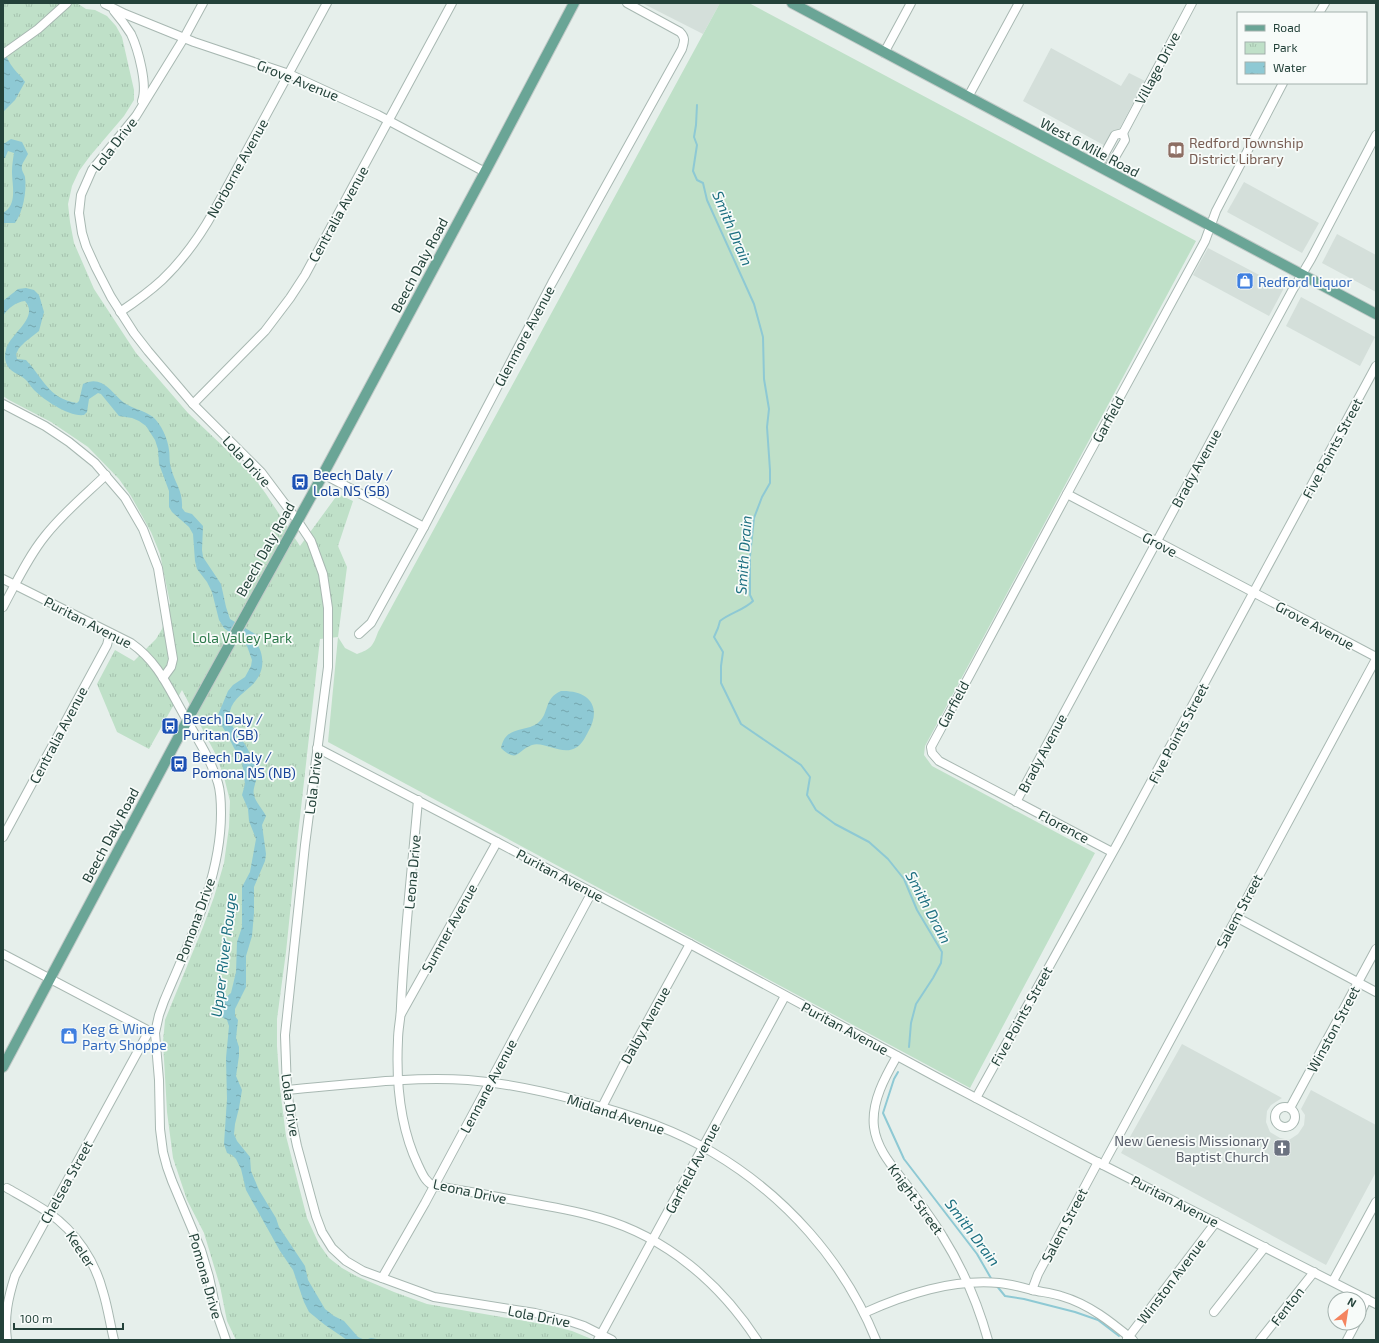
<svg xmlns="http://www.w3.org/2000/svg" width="1379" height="1343" font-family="'Exo 2',sans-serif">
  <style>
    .built { fill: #d4dfda }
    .green { fill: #bfe0c8 }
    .park { fill: url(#park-tufts) }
    .water { fill: url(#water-ripples) }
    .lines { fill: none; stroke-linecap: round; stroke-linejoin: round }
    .stream { stroke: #8ec9d4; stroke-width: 2 }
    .minor-casing { stroke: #a8b8b2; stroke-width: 10 }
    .major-casing { stroke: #c2cac8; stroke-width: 12 }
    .minor { stroke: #fff; stroke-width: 8 }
    .major { stroke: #6aa596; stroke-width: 10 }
    .labels { text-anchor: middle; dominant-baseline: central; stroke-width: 3.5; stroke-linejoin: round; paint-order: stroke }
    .street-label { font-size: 14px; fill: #24423a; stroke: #f7fbf9 }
    .education-label { font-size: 14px; fill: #785e54; stroke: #f7fbf9; text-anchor: start }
    .shop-label { font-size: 14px; fill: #366cbe; stroke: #f7fbf9; text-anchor: start }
    .transit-label { font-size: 14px; fill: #164399; stroke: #f7fbf9; text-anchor: start }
    .park-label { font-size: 14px; fill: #2d7a4b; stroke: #f7fbf9 }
    .worship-label { font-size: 14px; fill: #5b616d; stroke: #f7fbf9; text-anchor: end }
    .water-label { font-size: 15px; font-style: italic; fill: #1c6f80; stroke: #f7fbf9 }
  </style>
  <defs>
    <pattern id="park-tufts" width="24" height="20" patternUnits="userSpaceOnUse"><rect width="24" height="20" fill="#bfe0c8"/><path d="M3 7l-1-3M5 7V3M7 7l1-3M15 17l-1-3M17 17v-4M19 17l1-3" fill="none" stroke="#a4c1ad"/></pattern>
    <pattern id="water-ripples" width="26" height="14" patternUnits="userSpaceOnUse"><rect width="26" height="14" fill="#8ec9d4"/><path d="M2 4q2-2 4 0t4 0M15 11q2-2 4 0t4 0" fill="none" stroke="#74a5ad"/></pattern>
  </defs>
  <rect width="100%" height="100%" fill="#e6efeb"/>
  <!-- built -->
  <g class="built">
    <path d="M642,3H720L703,34Z"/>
    <path d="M1051,48L1121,86L1129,73L1145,81L1109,148L1023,101Z"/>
    <path d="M1244,182L1319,223L1302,253L1227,212Z"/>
    <path d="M1337,234L1376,255V292L1322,263Z"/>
    <path d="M1208,248L1284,288L1269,316L1193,275Z"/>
    <path d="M1301,297L1375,337L1360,366L1286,326Z"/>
    <path d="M1182,1044L1282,1098L1271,1105L1267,1111L1266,1122L1270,1132L1280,1138L1289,1140L1298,1134L1304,1125L1305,1115L1301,1109L1311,1090L1376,1125V1172L1326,1265L1121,1153Z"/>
  </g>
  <!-- green -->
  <path class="green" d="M720,3H749L1196,241L925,746L924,755L932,766L1095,853L970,1088L328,742L338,637L345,648L357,654C371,649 373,646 378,632Z"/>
  <!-- park -->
  <path class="park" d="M3,3H77L86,9L95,10L107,16L116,26L122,37L134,90V100L124,116L90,156L79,171L72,186L68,204L70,222L74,243L94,289L136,353L188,413L250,472L266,494L300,546L338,494L353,501L338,546L347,567L338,637L320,639L298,835L286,952L277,1019V1046L280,1089L286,1136L307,1218L319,1244L329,1258L342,1268L356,1276L394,1292L427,1304L548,1325L572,1331L594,1340H236L227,1321L220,1286L204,1233L187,1200L173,1158L167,1112L163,1042L165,1020L203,927L214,897L224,863L229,827L230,801L224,777L216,755L182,690L149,749L117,732L97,684L115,650L134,661L156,639L162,629L170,603L160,554L151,532L131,496L119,479L88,447L51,422L9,400L3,396Z"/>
  <!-- water -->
  <g class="water">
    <path d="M3,48C6,56 9,63 14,69C18,74 22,77 25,82L15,100L3,112C3,105 5,90 3,85Z"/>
    <path d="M11,139L22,142L28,154C26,158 23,162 22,165C21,171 24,173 25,177C27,191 23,212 15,223H3V213C18,205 12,185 12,172C12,165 13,159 14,153L8,151L5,158H3V143H5Z"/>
    <path d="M26,288L34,290L39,295L44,312L39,331L25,342L19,348L16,354L17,359L26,360C43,378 49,399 77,403L79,401L83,384C102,375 110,391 123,402C132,409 144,410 153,417C161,424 168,439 169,450C170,455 169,462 171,468C175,484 183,490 182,508L185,512L192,514L203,526L202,550L203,557L221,584L226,607L230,619L257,635L255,641C265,654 265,671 254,683C246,692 233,698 230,711C226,723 240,735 246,746C249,751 257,768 257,774C257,781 252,789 254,795C255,801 263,810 266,816L262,825L266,854L265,861L254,887V913L252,936L246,956V987L235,1009V1016L238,1020L236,1038L239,1047V1056L236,1076L242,1090L239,1108L235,1124L234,1134L237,1141L250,1157L251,1171L259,1190L276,1218L279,1227L305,1266L308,1280L325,1309L334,1316L344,1321L358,1337L365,1340L371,1338L382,1340H347L325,1325L309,1312L304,1302L293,1270L280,1251L246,1190L241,1169L236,1159L232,1155L227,1153L224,1144L227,1099L226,1058L229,1026L227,1020L220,1016L222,1003L225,998L231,993L236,972L237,942L242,927V887L250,872L256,839L249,821L248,809L242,795L245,784L242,761L234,748L227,734L220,723L218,715L228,691L233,685L245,677L251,666L252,660L247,646L224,628L219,620L212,592L207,582L197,569L195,561L193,534L189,527L172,512L169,507V491L159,464L158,449L155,440L146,426L139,421L132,418L119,416L101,394L98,393L89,399L87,412L84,415C69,417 44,400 34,390C31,387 29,383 26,380C21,375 13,373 9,368C5,363 4,356 6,350C9,334 40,318 25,301C16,302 8,308 3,316V301L18,289Z"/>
    <path d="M561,691C588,690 603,706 588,732C586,736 582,744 577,747C563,757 545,741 532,745C517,750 518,764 501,748C506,725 524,733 538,723C550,713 543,699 561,691Z"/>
  </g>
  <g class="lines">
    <!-- stream -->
    <g class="stream">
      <path d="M697,105L696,125L694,137L697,145L693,171L697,180L703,183L707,200L754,304L763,337L764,379L769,409L767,427L770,470V483L762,497L754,518L750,556V595L753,601C744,610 730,613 720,621L718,628L714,637L723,652L721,666V683L741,724L801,765L810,777L807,795L816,810L835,824L869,842L888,859L904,879L917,910L942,952L941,963L933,978L916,1004L911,1023L909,1047"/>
      <path d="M898,1072L894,1079L883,1113L904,1159L977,1254L992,1280"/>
      <path d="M996,1285L1005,1296L1024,1299L1075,1312L1098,1320L1119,1336"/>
    </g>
    <!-- minor casing -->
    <g class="minor-casing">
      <g id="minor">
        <path d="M203,3L184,38L136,116L92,170L81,195L79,213L82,233L86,246L96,268L111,297L134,333L148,351L193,404L261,472L297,520L311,541L323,574L328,608V667L305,845L285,1035L287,1090L291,1117L297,1146L316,1216L322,1232L332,1248L346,1261L363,1271L434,1297L535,1313L569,1321L584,1326L612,1340"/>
        <path d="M105,4L125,14L194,42L289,74L378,115L485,172"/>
        <path d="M114,11C120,18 126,26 131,34C138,49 148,85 142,101"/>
        <path d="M1319,13L1325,3"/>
        <path d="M884,53L911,3"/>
        <path d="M3,54L38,29L67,3"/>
        <path d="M968,97L1019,3"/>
        <path d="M1123,133L1192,3"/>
        <path d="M1098,166L1115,135L1123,133L1125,140L1107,171"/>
        <path d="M120,312C135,302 149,292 162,280C183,260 200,236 214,211L327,3"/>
        <path d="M3,404L45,426L69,442L95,463L125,498L143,529L158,568L173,659L171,667L163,678"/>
        <path d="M193,404L265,331L290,298L305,275L452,3"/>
        <path d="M323,474L424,527"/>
        <path d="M1067,494L1376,657"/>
        <path d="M3,579L131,643C158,662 168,687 184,715C196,737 211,759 218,783C221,793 221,803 221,813C221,879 189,941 164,1001L159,1015L155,1033L159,1080L160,1129L163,1152L167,1167L172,1181L201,1250L209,1277L217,1314L226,1340"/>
        <path d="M3,607C16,583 28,557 45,536C63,513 85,495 106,475"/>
        <path d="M359,634L371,623L424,527L552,283L682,49C684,42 686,38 680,32L627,3"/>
        <path d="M317,748L497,842L690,944L938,1078L1103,1165L1376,1304"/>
        <path d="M418,800C412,869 404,938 401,1006C401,1018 398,1028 398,1040C396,1081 400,1127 418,1165C422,1173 425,1182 434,1186C463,1190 491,1196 520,1201C547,1206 574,1210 600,1218C666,1237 720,1283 757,1340"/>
        <path d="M1016,802L1292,291L1311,259L1376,135"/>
        <path d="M3,837L107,645L110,633"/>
        <path d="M1112,852L939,761L932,753L931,747L1067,494L1205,241L1216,211L1283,83"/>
        <path d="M1236,917L1376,992"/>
        <path d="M3,954L153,1033"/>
        <path d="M401,1014L497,842"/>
        <path d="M897,1056C885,1077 871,1102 874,1127C877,1151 895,1169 908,1187C920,1203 933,1220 943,1237C963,1269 978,1304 988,1340"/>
        <path d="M287,1090C347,1085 408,1076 468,1080C506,1083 543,1091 580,1101C626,1113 672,1128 712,1152C785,1195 844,1261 876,1340"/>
        <path d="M976,1098L1119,841L1376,366"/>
        <circle cx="1285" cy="1117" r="10"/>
        <path d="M602,1107L625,1062L690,944"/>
        <path d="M1290,1108L1376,949"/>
        <path d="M1103,1165L1376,659"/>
        <path d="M7,1188C21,1196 36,1204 49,1213C76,1232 95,1261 103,1292C108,1308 110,1324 114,1340"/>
        <path d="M382,1278L425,1203L592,892"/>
        <path d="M1333,1281L1376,1202"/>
        <path d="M1032,1290L1038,1274L1098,1162"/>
        <path d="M1214,1312L1265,1247"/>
        <path d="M864,1313C906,1294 952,1279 999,1283C1010,1284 1021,1287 1032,1290C1041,1292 1052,1293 1061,1296C1089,1304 1111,1322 1133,1340"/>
        <path d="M1359,1316L1367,1299"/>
        <path d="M1127,1339L1216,1222"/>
        <path d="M7,1340C4,1317 8,1298 15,1276L149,1031"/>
        <path d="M598,1340L785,996"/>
        <path d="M1260,1340L1314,1272"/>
        <path d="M1347,1340L1356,1323"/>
      </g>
    </g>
    <!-- major casing -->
    <g class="major-casing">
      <g id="major">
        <path d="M792,3L1376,314"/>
        <path d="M3,1067L187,721L313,493L485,172L574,3"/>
      </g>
    </g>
    <!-- minor -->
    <use href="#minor" class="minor"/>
    <!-- major -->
    <use href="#major" class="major"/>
  </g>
  <!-- icons -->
  <defs>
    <g id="library-square" transform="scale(0.9)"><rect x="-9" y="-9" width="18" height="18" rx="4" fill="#8d6e63" stroke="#f7fbf9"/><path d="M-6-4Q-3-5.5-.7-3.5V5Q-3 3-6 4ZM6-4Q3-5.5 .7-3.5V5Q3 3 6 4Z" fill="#fff"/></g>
    <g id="shop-square" transform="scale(0.9)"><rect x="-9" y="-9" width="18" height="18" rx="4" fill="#3f7fe0" stroke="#f7fbf9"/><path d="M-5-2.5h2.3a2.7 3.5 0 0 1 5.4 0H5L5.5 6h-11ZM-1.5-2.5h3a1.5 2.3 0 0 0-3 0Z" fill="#fff"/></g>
    <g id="bus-square" transform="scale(0.9)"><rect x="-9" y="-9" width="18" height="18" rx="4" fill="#1a4fb4" stroke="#f7fbf9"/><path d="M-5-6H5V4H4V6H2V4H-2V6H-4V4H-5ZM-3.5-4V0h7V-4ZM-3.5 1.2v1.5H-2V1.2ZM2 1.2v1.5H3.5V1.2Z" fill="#fff"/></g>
    <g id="church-square" transform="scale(0.9)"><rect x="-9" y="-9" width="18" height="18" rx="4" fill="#6b7280" stroke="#f7fbf9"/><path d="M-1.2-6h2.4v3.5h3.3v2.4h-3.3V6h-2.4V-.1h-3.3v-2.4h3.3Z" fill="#fff"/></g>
  </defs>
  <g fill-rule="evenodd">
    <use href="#library-square" x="1176" y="150"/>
    <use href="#shop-square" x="1245" y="281"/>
    <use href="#bus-square" x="300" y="482"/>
    <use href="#bus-square" x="170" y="726"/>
    <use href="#bus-square" x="179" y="764"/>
    <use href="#shop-square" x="69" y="1036"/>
    <use href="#church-square" x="1282" y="1148"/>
  </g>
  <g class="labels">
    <!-- street labels -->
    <g class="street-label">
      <text transform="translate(1157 68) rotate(-62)">Village Drive</text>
      <text transform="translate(298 80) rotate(22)">Grove Avenue</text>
      <text transform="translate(114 144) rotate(-52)">Lola Drive</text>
      <text transform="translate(1090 147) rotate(28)">West 6 Mile Road</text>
      <text transform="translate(237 168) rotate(-61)">Norborne Avenue</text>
      <text transform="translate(338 214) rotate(-61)">Centralia Avenue</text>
      <text transform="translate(419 265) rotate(-62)">Beech Daly Road</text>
      <text transform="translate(524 336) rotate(-62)">Glenmore Avenue</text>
      <text transform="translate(1108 419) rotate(-61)">Garfield</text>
      <text transform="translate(1332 448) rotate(-62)">Five Points Street</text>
      <text transform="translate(247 461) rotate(47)">Lola Drive</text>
      <text transform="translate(1196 468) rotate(-61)">Brady Avenue</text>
      <text transform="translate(1160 544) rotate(28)">Grove</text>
      <text transform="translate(265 549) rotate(-61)">Beech Daly Road</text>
      <text transform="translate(88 622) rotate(27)">Puritan Avenue</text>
      <text transform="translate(1315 625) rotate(28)">Grove Avenue</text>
      <text transform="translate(953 704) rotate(-62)">Garfield</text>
      <text transform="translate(1178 733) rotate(-62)">Five Points Street</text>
      <text transform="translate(58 735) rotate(-62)">Centralia Avenue</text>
      <text transform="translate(1042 753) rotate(-62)">Brady Avenue</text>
      <text transform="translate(313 783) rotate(-83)">Lola Drive</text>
      <text transform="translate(1064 826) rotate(28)">Florence</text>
      <text transform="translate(110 835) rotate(-62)">Beech Daly Road</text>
      <text transform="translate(412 872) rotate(-85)">Leona Drive</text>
      <text transform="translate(560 875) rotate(28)">Puritan Avenue</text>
      <text transform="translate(1239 911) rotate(-62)">Salem Street</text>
      <text transform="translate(195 920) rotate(-70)">Pomona Drive</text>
      <text transform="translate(449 928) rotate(-61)">Sumner Avenue</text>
      <text transform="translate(1021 1016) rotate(-61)">Five Points Street</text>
      <text transform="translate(645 1025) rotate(-61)">Dalby Avenue</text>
      <text transform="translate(845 1028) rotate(28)">Puritan Avenue</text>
      <text transform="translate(1333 1029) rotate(-62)">Winston Street</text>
      <text transform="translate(488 1086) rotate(-62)">Lennane Avenue</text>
      <text transform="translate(291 1105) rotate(82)">Lola Drive</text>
      <text transform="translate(616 1114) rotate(18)">Midland Avenue</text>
      <text transform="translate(692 1168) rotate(-62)">Garfield Avenue</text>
      <text transform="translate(66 1182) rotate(-61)">Chelsea Street</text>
      <text transform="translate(470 1191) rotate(12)">Leona Drive</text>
      <text transform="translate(916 1199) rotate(54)">Knight Street</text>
      <text transform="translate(1175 1201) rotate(27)">Puritan Avenue</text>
      <text transform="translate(1064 1225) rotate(-62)">Salem Street</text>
      <text transform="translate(81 1249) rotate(56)">Keeler</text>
      <text transform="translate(206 1276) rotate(74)">Pomona Drive</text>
      <text transform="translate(1171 1281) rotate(-53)">Winston Avenue</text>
      <text transform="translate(1287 1306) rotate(-52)">Fenton</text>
      <text transform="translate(539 1316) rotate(11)">Lola Drive</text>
    </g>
    <!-- education labels -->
    <g class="education-label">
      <text x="1189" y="142">Redford Township<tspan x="1189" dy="16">District Library</tspan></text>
    </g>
    <!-- shop labels -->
    <g class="shop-label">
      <text x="1258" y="281">Redford Liquor</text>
      <text x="82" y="1028">Keg &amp; Wine<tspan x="82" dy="16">Party Shoppe</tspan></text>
    </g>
    <!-- transit labels -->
    <g class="transit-label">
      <text x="313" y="474">Beech Daly /<tspan x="313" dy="16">Lola NS (SB)</tspan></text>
      <text x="183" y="718">Beech Daly /<tspan x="183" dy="16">Puritan (SB)</tspan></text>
      <text x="192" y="756">Beech Daly /<tspan x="192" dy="16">Pomona NS (NB)</tspan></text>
    </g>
    <!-- park labels -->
    <g class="park-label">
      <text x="242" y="637">Lola Valley Park</text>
    </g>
    <!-- worship labels -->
    <g class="worship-label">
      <text x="1269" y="1140">New Genesis Missionary<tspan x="1269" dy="16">Baptist Church</tspan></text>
    </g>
    <!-- water labels -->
    <g class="water-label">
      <text transform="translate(733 228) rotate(67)">Smith Drain</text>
      <text transform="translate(743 555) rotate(-86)">Smith Drain</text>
      <text transform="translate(929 907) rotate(62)">Smith Drain</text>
      <text transform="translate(223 955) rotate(-83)">Upper River Rouge</text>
      <text transform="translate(973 1232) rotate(53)">Smith Drain</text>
    </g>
  </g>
  <!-- border -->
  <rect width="1379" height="1343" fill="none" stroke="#24423a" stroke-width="8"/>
  <!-- legend -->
  <rect x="1237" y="12" width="130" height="72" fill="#f7fbf9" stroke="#a3b1ad"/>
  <rect x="1245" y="25" width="20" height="6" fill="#6aa596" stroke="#a3b1ad"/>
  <text x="1273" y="32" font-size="12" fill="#24423a">Road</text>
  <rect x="1245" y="42" width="20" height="12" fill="url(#park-tufts)" stroke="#a3b1ad"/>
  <text x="1273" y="52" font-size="12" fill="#24423a">Park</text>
  <rect x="1245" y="62" width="20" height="12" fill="url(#water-ripples)" stroke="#a3b1ad"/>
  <text x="1273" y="72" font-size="12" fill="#24423a">Water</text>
  <!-- north arrow -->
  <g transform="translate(1347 1311) rotate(30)"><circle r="19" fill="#f7fbf9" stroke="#a3b1ad"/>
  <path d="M0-3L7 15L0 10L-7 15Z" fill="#f4845f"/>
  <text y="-6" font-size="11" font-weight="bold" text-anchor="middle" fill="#24423a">N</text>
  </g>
  <!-- scale -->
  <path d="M14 1323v6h109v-6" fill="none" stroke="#24423a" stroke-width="2"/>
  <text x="20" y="1323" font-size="12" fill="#24423a" stroke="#f7fbf9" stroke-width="3" paint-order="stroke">100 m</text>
</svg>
